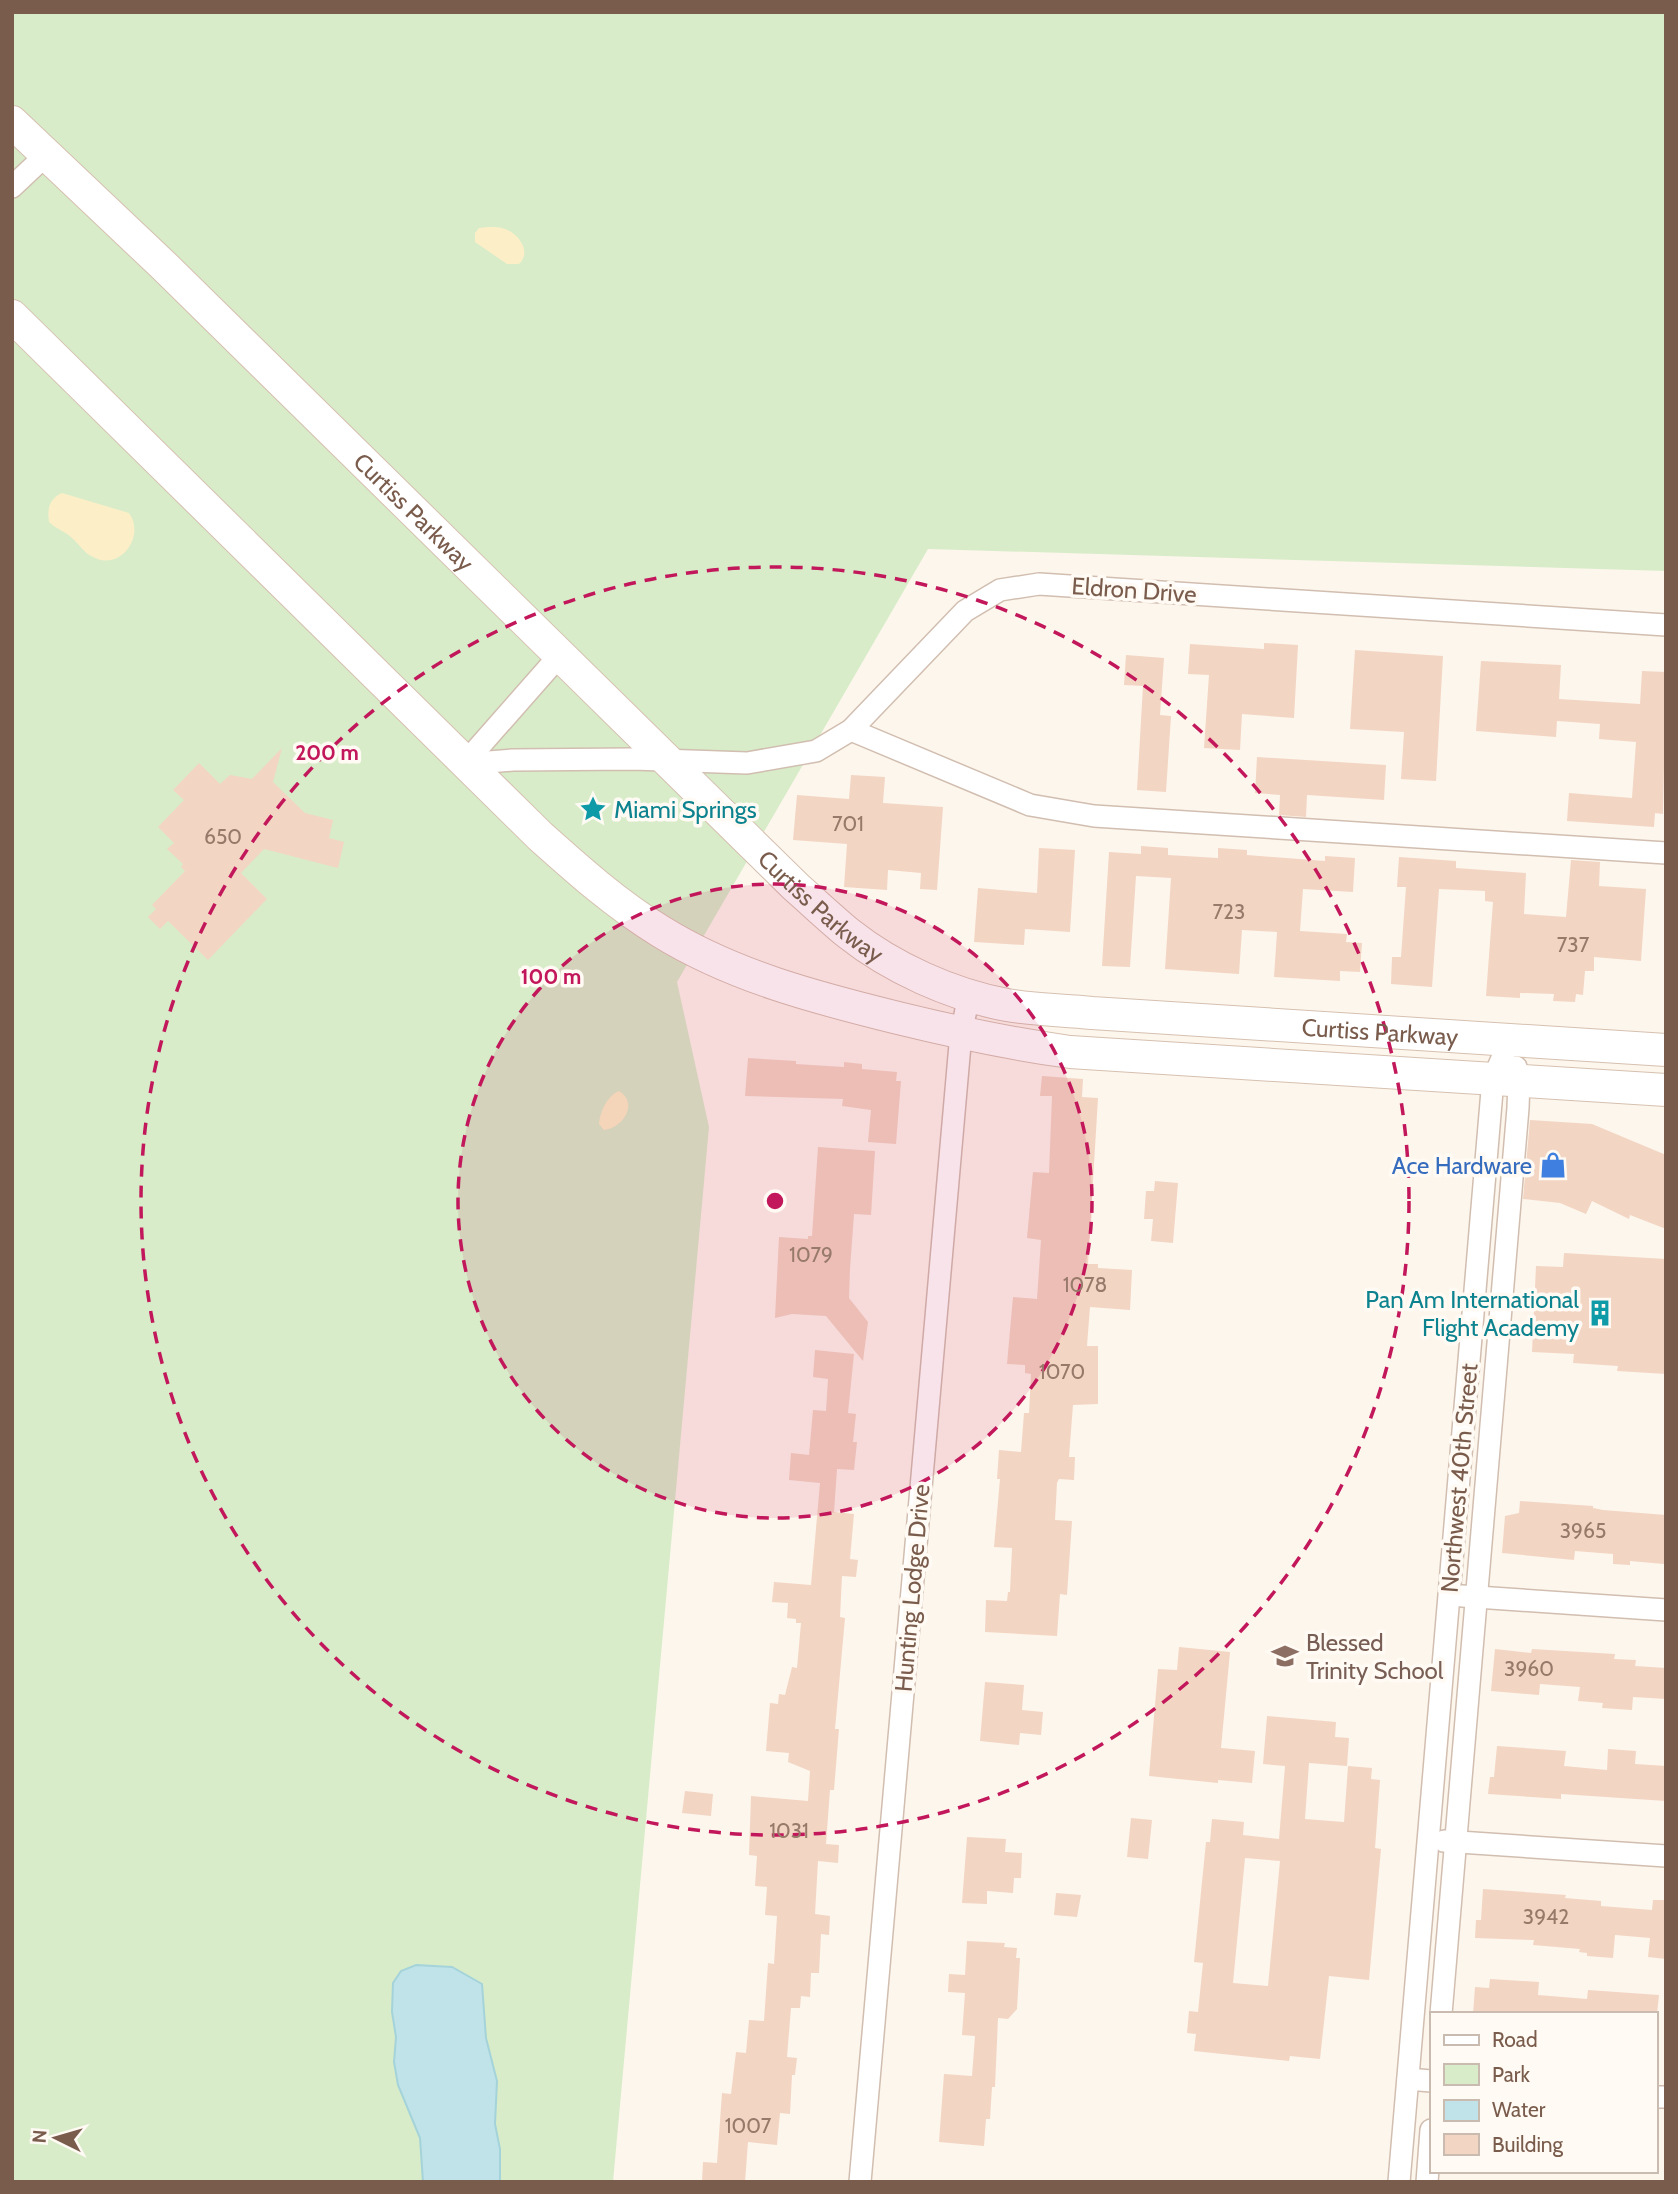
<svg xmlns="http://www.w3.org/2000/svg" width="1678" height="2194" font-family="Cabin,sans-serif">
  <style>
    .green { fill: #d8ecc9 }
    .sand { fill: #fcefc7 }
    .water { fill: #bfe3e8; stroke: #a5d3da; stroke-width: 2 }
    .building { fill: #f3d5c3; fill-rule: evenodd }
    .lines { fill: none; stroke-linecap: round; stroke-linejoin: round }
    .street-casing { stroke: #d1beb0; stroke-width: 24 }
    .secondary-casing { stroke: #d6c0b0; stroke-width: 34 }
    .street { stroke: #fff; stroke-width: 21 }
    .secondary { stroke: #fff; stroke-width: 32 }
    .ring { fill: none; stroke: #c2185b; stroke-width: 3.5; stroke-dasharray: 12 9 }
    .labels { text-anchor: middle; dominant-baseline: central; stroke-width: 7; stroke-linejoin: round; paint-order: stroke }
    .number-label { font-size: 21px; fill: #987a6a }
    .street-label { font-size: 24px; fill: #7a5c4d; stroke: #fffaf3 }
    .culture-label { font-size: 24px; fill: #0d838f; stroke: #fffaf3; text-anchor: start }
    .shop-label { font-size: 24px; fill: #366cbe; stroke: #fffaf3; text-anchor: end }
    .education-label { font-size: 24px; fill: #785e54; stroke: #fffaf3; text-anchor: start }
    .centre { fill: #c2185b; stroke: #fffaf3; stroke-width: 3.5 }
    .ring-label { font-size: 21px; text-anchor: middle; font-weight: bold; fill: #c2185b; stroke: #fffaf3; stroke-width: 7; stroke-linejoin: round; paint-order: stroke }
  </style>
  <rect width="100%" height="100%" fill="#fdf6ec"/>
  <!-- green -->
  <path class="green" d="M12,12H1666V571L928,549L677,982L709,1127L613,2182H12Z"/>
  <!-- sand -->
  <g class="sand">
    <path d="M488,227C494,227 500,227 505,229C519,234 532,252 519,264H507L475,242V233L479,228Z"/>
    <path d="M62,493L129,513C146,536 120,572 93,557C84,553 79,544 72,538C65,531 56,529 49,522C47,509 49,499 62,493Z"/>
    <path d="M619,1091C639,1103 623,1128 604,1130L599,1124C600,1112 607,1096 619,1091Z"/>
  </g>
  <!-- water -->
  <path class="water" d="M416,1965L452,1967L482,1984L486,2038L497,2081L495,2124L500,2149V2182H423L420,2138L398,2085L394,2062L396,2037L392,2012L393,1983L401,1971Z"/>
  <!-- building -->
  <g class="building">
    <path d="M1264,643L1298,645L1294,718L1242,714L1240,750L1204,748L1209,675L1188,674L1190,644L1264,649Z"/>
    <path d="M1355,650L1443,656L1436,781L1401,779L1404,732L1350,729Z"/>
    <path d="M1126,655L1164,658L1160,715L1171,716L1166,792L1137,790L1143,686L1124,685Z"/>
    <path d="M1481,661L1561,665L1559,699L1640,704L1642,671L1666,672L1663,814L1655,813L1654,827L1567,821L1569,793L1632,798L1636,742L1599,739L1600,724L1557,721L1556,737L1476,731Z"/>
    <path d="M282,748L273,782L305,813L333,820L329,838L344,842L338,868L264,849L241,873L267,899L208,960L168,921L160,929L148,917L156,909L152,905L185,871L181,867L183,864L167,849L174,843L158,827L184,800L173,790L199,763L220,784L230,775L252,779Z"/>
    <path d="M1257,757L1386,765L1384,800L1307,795L1306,817L1279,815L1280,795L1255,793Z"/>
    <path d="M851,775L885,777L883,803L943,807L937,890L920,889L921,873L888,870L887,890L844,887L847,844L793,840L797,795L849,799Z"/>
    <path d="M1141,846L1168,848V855L1218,858V848L1247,850V855L1325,861V856L1355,858L1353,892L1303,889L1300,931L1347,934L1346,942L1362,943L1360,972L1340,971V981L1274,977L1277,932L1242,930L1239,974L1165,969L1171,878L1136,876L1130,967L1102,966L1109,852L1141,854Z"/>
    <path d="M1039,848L1075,850L1070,932L1025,929L1024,945L974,942L978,888L1037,893Z"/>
    <path d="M1399,857L1456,861V868L1526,873L1524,914L1566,917L1571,860L1600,862L1599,886L1646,889L1641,961L1594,957V971H1585L1583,995L1576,994L1575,1002L1553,1001L1554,994L1520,993V998L1486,996L1493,902L1485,901V891L1439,889L1432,987L1391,984L1392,957H1401L1406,887H1397Z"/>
    <path d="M748,1058L796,1061V1064L844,1067V1062L862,1064V1069L897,1072L896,1081H901L896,1144L868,1142L871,1110L842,1106L843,1099L745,1096Z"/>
    <path d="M1042,1076L1083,1079L1082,1097L1098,1098L1088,1264H1098V1268L1132,1270L1130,1310L1090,1307L1087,1346H1098V1404L1073,1405L1069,1457H1075L1074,1480L1059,1479L1057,1483L1055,1520L1072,1521L1067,1595L1060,1594L1057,1636L985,1632L986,1600L1007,1601L1008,1592H1010L1012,1548L994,1547L1000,1479H997L999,1450L1021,1452L1024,1413H1029L1031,1374L1025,1373V1365L1007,1364L1013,1297L1037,1299L1041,1240L1027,1238L1033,1172L1049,1173L1052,1096H1040Z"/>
    <path d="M1530,1120L1592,1124L1666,1155V1229L1630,1215L1629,1219L1592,1201L1586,1214L1560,1203L1523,1199Z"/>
    <path d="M818,1147L875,1151L871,1215L854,1214L850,1269L849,1298L868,1322L863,1361L826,1316L792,1314L775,1318L779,1237L808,1239V1236H812Z"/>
    <path d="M1155,1181L1178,1183L1173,1243L1151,1241L1153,1219H1144L1146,1191H1154Z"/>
    <path d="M1564,1253L1666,1259V1374L1617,1371L1618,1366L1573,1363L1574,1354L1532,1352L1536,1266L1563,1267Z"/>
    <path d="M815,1350L854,1354L848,1413L856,1414L853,1442H857L854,1470L837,1469L834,1512L854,1514L850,1559L858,1560L856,1577L842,1576L840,1617L845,1618L835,1729H839L834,1790H830L826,1844L839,1845L838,1863L818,1861L815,1914L830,1916L829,1935L821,1934L819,1973H811L810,1997L801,1996L800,2008H791L787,2057L797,2058L795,2075H792L790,2114L780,2113L777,2145L748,2142L745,2182H702L703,2162L717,2163L722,2093L731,2094L736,2052L746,2053L749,2020L764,2021L768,1963L774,1964L777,1916L765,1915L767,1887L755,1886L757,1856L749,1855L751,1796L808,1801L810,1771L788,1762L789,1753L766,1751L770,1703L778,1704L779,1694L785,1695L792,1667L797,1668L801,1623H796V1619L787,1618L788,1603L772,1602L774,1582L811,1585L820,1483L789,1480L791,1453L809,1455L813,1410L826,1411L828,1379L813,1377Z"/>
    <path d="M1520,1501L1593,1506V1508L1603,1510L1666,1515L1664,1564L1630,1561V1565L1613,1564V1554L1575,1551L1574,1560L1502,1553L1505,1516L1519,1513Z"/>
    <path d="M1179,1647L1230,1652L1221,1748L1255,1751L1252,1783L1218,1780V1783L1149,1776L1158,1669L1177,1670Z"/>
    <path d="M1495,1649L1531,1653L1532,1649L1615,1654L1614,1659L1636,1660L1635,1666L1666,1668V1699L1633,1697L1632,1710L1602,1708L1603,1703L1578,1701L1580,1687L1540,1684L1539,1695L1491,1691Z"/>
    <path d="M985,1682L1024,1685L1022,1710L1043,1712L1041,1735L1020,1733L1019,1745L980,1741Z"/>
    <path d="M1267,1716L1336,1722L1335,1737L1349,1738L1347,1766L1309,1763L1305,1819L1344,1822L1348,1766L1372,1768L1371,1779L1380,1780L1375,1848L1381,1849L1369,1980L1329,1976L1320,2059L1290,2056L1289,2061L1194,2051L1196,2034L1187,2033L1189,2011L1198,2012L1203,1963L1194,1962L1206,1842H1210L1212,1819L1244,1822L1243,1835L1279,1839L1285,1766L1263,1764ZM1245,1858L1280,1861L1268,1986L1233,1983Z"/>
    <path d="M1497,1746L1566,1751L1564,1766L1607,1770L1608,1749L1636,1751L1635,1764L1666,1766V1801L1561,1794V1799L1488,1794L1490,1777H1494Z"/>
    <path d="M685,1791L713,1794L711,1816L682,1813Z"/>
    <path d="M1131,1818L1152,1820L1148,1859L1127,1857Z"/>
    <path d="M967,1837L1006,1839L1005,1852L1022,1853L1021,1878H1014L1013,1893L987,1891V1904L962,1903Z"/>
    <path d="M1483,1889L1566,1895L1565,1898L1601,1901V1906L1652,1910L1653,1900H1666V1959L1648,1957L1650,1938L1615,1935L1613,1958L1587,1956V1953L1579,1952L1580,1949L1533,1945L1534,1940L1475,1938L1476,1920H1481Z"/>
    <path d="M1056,1893L1081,1895L1077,1917L1054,1915Z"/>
    <path d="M967,1941L1005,1943L1004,1947L1017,1948L1016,1958H1020L1017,2009L1008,2019L998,2018L995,2087H992L990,2119H986L984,2146L939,2142L944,2074L972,2076L975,2036L962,2035L965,1993L948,1992L949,1974L965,1975Z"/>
    <path d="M1490,1979L1539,1982L1538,1995L1587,1999L1588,1990L1659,1995L1657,2014H1473L1475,1987L1489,1988Z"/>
  </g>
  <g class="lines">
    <!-- street casing -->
    <g class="street-casing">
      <g id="street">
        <path d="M12,187L46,155"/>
        <path d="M851,730L1030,805L1094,816L1666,853"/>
        <path d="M464,764L513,760L633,759L747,763L816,751L851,730L965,611L1000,590L1039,584L1666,625"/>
        <path d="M464,764L559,656"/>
        <path d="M1462,1596L1666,1610"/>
        <path d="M1444,1841L1666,1856"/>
        <path d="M1441,2014L1518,1108L1519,1081L1516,1067"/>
        <path d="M1408,2079L1431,2081"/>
        <path d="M1655,2097H1666"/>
        <path d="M860,2182L961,1033L969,996"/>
        <path d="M1399,2182L1493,1079L1510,1040"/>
        <path d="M1427,2182L1431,2130"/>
      </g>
    </g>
    <!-- secondary casing -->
    <g class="secondary-casing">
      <g id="secondary">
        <path id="s1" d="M12,122L162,264L796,887C813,902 830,918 848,933C892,968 952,995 1007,1005C1035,1010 1064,1010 1092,1013L1666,1050"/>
        <path d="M12,316L540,836C578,870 616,904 660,931C732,976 817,998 898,1018C955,1032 1012,1044 1070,1052L1666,1090"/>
      </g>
    </g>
    <!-- street -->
    <use href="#street" class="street"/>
    <!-- secondary -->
    <use href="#secondary" class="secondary"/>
  </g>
  <!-- distance rings -->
  <circle cx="775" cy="1201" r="317" fill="#c2185b" fill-opacity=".12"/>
  <g class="ring">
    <circle cx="775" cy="1201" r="317"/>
    <circle cx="775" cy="1201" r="634"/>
  </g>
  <!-- icons -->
  <defs>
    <g id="sight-bare" transform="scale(2.1)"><path d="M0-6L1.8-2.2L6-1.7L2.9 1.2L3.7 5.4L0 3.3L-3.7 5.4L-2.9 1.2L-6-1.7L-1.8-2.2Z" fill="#0f9aa8" stroke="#fffaf3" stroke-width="2.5" paint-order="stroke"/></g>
    <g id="shop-bare" transform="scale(2.1)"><path d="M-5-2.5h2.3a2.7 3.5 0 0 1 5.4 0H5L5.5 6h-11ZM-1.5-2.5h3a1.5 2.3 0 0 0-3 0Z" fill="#3f7fe0" stroke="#fffaf3" stroke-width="2.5" paint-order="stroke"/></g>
    <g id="building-bare" transform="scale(2.1)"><path d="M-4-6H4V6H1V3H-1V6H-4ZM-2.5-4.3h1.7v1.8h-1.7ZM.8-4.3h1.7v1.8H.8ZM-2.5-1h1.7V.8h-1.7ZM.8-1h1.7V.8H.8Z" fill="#0f9aa8" stroke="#fffaf3" stroke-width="2.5" paint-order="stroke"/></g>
    <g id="school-bare" transform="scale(2.1)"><path d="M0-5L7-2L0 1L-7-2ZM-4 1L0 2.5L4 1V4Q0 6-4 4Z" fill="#8d6e63" stroke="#fffaf3" stroke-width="2.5" paint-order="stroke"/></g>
  </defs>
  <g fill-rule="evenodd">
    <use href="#sight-bare" x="593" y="809"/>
    <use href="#shop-bare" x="1553" y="1165"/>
    <use href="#building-bare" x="1600" y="1313"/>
    <use href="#school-bare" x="1285" y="1656"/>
  </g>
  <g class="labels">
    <!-- number labels -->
    <g class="number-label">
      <text x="848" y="823">701</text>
      <text x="223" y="836">650</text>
      <text x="1229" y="911">723</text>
      <text x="1573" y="944">737</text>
      <text x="811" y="1254">1079</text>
      <text x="1085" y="1284">1078</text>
      <text x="1062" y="1371">1070</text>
      <text x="1583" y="1530">3965</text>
      <text x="1529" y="1668">3960</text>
      <text x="789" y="1830">1031</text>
      <text x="1546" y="1916">3942</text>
      <text x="748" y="2125">1007</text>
    </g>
    <!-- street labels -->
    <g class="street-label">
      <text stroke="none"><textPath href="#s1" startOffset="560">Curtiss Parkway</textPath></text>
      <text transform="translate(1134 590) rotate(4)">Eldron Drive</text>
      <text stroke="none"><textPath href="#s1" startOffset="1127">Curtiss Parkway</textPath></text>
      <text stroke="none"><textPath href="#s1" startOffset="1715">Curtiss Parkway</textPath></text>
      <text transform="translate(1459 1478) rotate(-85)">Northwest 40th Street</text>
      <text transform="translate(912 1588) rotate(-85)">Hunting Lodge Drive</text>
    </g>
    <!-- culture labels -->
    <g class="culture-label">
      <text x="614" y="809">Miami Springs</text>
      <text x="1579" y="1299" text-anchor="end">Pan Am International<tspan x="1579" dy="28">Flight Academy</tspan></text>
    </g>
    <!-- shop labels -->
    <g class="shop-label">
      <text x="1532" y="1165">Ace Hardware</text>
    </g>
    <!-- education labels -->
    <g class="education-label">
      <text x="1306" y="1642">Blessed<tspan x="1306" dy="28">Trinity School</tspan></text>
    </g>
  </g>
  <circle cx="775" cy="1201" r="10" class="centre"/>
  <g class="ring-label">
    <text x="327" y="760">200 m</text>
    <text x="551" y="984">100 m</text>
  </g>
  <!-- border -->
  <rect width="1678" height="2194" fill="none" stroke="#7a5c4d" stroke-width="28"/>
  <!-- legend -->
  <rect x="1430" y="2012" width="228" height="161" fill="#fffaf3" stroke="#cabbb1" stroke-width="2"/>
  <rect x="1444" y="2035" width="35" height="10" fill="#ffffff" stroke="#cabbb1" stroke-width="2"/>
  <text x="1492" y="2047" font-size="21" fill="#7a5c4d">Road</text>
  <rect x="1444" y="2064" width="35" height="21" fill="#d8ecc9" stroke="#cabbb1" stroke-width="2"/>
  <text x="1492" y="2082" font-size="21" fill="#7a5c4d">Park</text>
  <rect x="1444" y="2100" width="35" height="21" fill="#bfe3e8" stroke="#cabbb1" stroke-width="2"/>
  <text x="1492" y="2117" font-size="21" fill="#7a5c4d">Water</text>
  <rect x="1444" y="2134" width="35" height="21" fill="#f3d5c3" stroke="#cabbb1" stroke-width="2"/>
  <text x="1492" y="2152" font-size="21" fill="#7a5c4d">Building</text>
  <!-- north arrow -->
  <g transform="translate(56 2138) rotate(275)" stroke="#fffaf3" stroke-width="5" paint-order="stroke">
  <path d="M0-5L12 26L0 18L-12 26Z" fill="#7a5c4d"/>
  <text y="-10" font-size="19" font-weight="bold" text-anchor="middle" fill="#7a5c4d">N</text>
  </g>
</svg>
